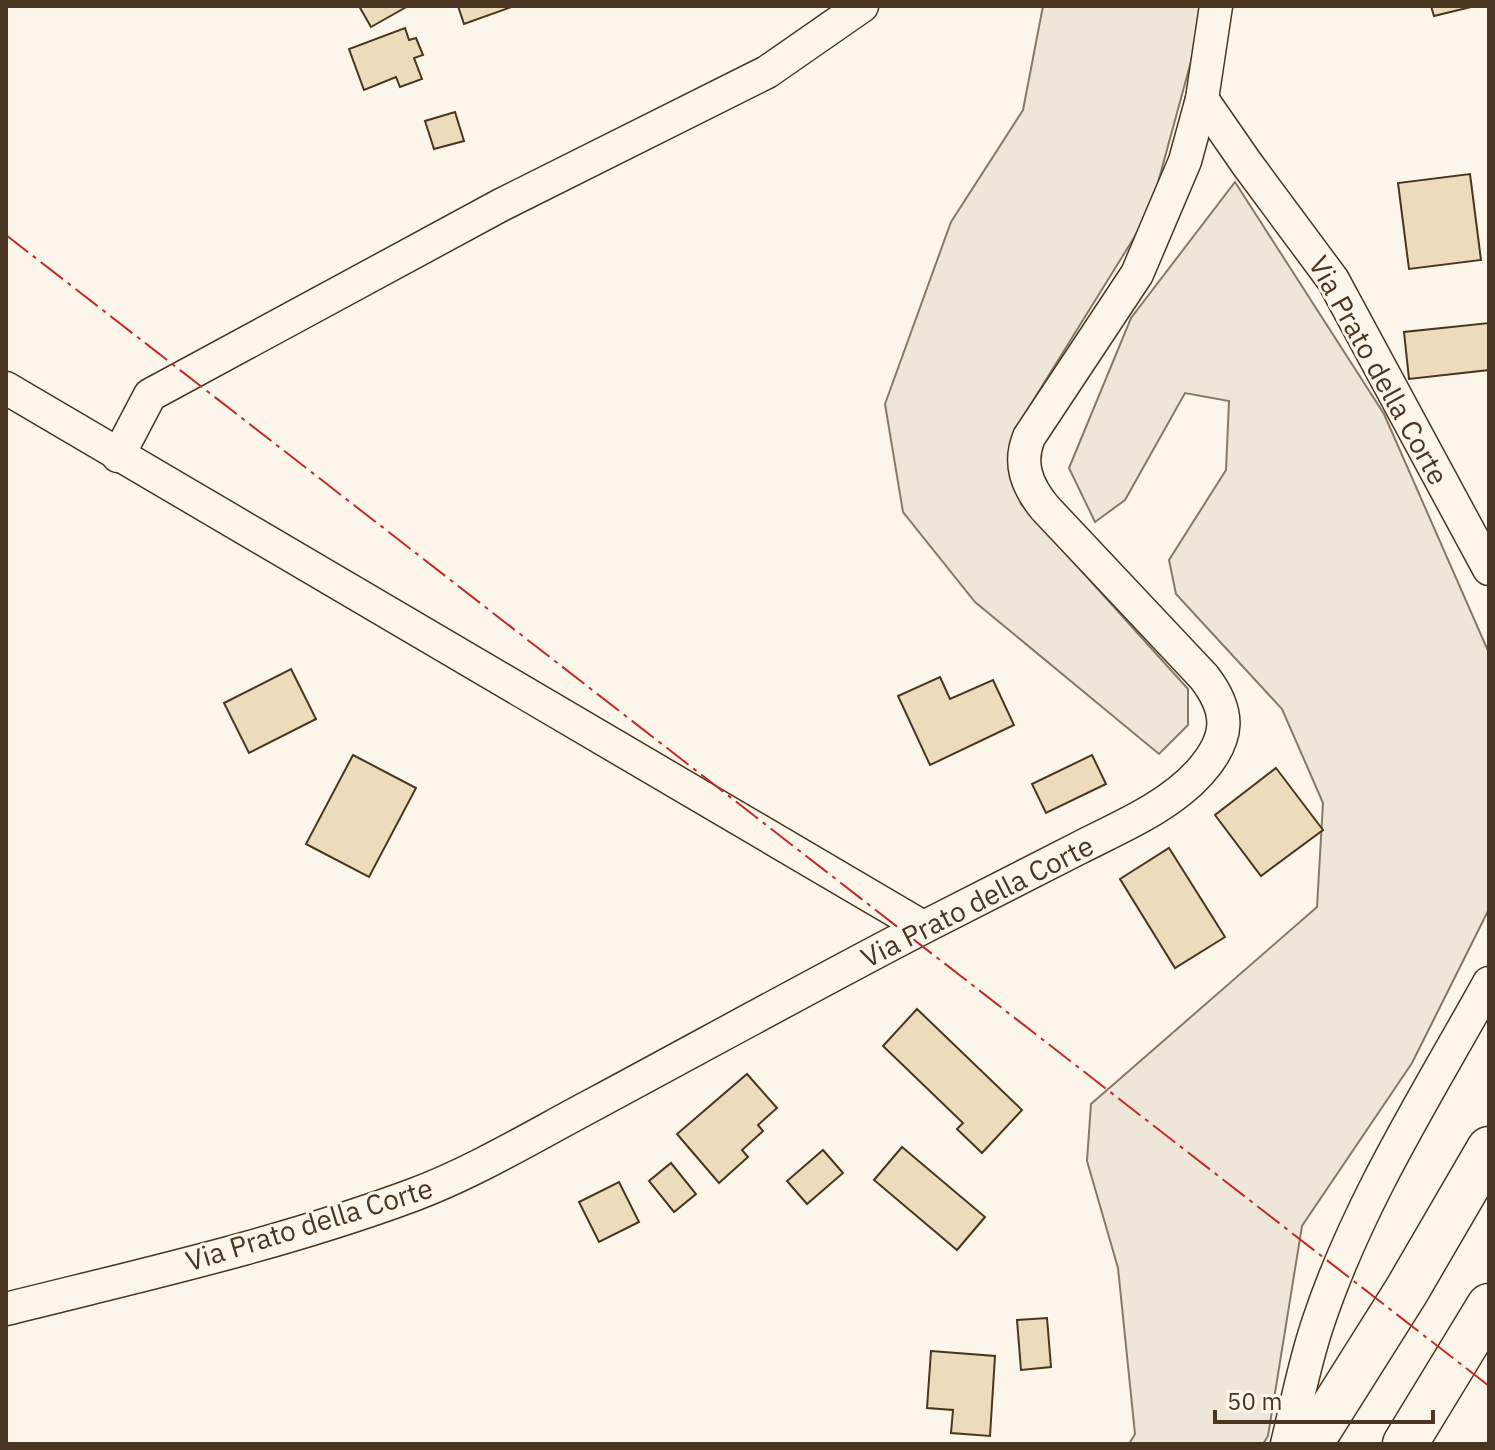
<svg xmlns="http://www.w3.org/2000/svg" width="1495" height="1450" font-family="'IBM Plex Sans',sans-serif">
  <style>
    .green { fill: #ede6d9; stroke: #887966; stroke-width: 2 }
    .building { fill: #ecdcbc; stroke: #4a3520; stroke-width: 2 }
    .lines { fill: none; stroke-linecap: round; stroke-linejoin: round }
    .minor-casing { stroke: #4a3520; stroke-width: 35 }
    .highway-casing { stroke: #4a3520; stroke-width: 47 }
    .minor { stroke: #fbf6e9; stroke-width: 32 }
    .highway { stroke: #fbf6e9; stroke-width: 44 }
    .power { stroke: #c62828; stroke-width: 2; stroke-dasharray: 28 6 4 6; stroke-linecap: butt }
    .labels { text-anchor: middle; dominant-baseline: central; stroke-width: 6; stroke-linejoin: round; paint-order: stroke }
    .street-label { font-size: 28px; fill: #4a3520; stroke: #fbf6e9 }
  </style>
  <rect width="100%" height="100%" fill="#fbf6e9"/>
  <!-- green -->
  <g class="green">
    <path d="M1043,6H1203L1199,32L1150,212L1021,420L1014,469L1021,504L1188,689V725L1159,754L975,602L903,512L885,404L951,222L1023,110Z"/>
    <path d="M1235,182L1384,414L1489,653V909L1412,1063L1302,1226L1268,1436L1263,1444H1129L1135,1434L1118,1268L1087,1161L1091,1104L1317,907L1323,803L1282,709L1176,594L1169,560L1226,470L1229,401L1185,393L1125,500L1095,522L1069,468L1131,318Z"/>
  </g>
  <!-- building -->
  <g class="building">
    <path d="M359,6H408L371,27Z"/>
    <path d="M458,6H514L464,24Z"/>
    <path d="M1431,6H1475L1434,16Z"/>
    <path d="M405,28L409,40L416,38L423,55L414,58L422,79L400,87L396,77L364,90L349,49Z"/>
    <path d="M455,112L464,141L434,149L425,121Z"/>
    <path d="M1470,174L1481,260L1409,269L1398,183Z"/>
    <path d="M1489,323V370L1409,379L1404,332Z"/>
    <path d="M291,669L316,719L249,753L224,703Z"/>
    <path d="M940,677L950,699L993,680L1014,725L930,765L898,696Z"/>
    <path d="M353,755L416,788L369,877L306,844Z"/>
    <path d="M1092,755L1106,784L1046,813L1032,784Z"/>
    <path d="M1276,768L1323,830L1261,876L1215,815Z"/>
    <path d="M1169,848L1225,937L1175,968L1120,879Z"/>
    <path d="M917,1009L1022,1110L982,1153L957,1129L963,1123L883,1046Z"/>
    <path d="M747,1074L777,1108L758,1125L763,1131L742,1150L748,1157L719,1183L677,1134Z"/>
    <path d="M902,1147L985,1217L957,1250L874,1180Z"/>
    <path d="M823,1150L843,1173L807,1204L787,1181Z"/>
    <path d="M671,1163L696,1194L674,1212L649,1181Z"/>
    <path d="M619,1182L639,1222L599,1242L579,1202Z"/>
    <path d="M1047,1318L1051,1367L1021,1370L1017,1320Z"/>
    <path d="M931,1351L995,1356L990,1436L951,1433L953,1410L927,1408Z"/>
  </g>
  <g class="lines">
    <!-- minor casing -->
    <g class="minor-casing">
      <g id="minor">
        <path d="M1202,99L1247,164L1333,280L1489,569"/>
        <path d="M6,388L923,927"/>
        <path d="M118,456L150,395L501,205L767,72L862,6"/>
        <path d="M6,1309C142,1275 281,1244 413,1195C477,1171 537,1134 598,1102C708,1043 816,983 926,926C977,900 1028,874 1079,848C1120,827 1169,807 1200,772C1230,738 1231,712 1204,677L1045,508C1027,486 1018,464 1029,437L1137,274L1185,161L1202,99L1216,6"/>
        <path d="M1287,1444C1297,1403 1305,1360 1319,1320C1359,1201 1428,1093 1489,983"/>
      </g>
    </g>
    <!-- highway casing -->
    <g class="highway-casing">
      <g id="highway">
        <path d="M1310,1444L1407,1290L1489,1149"/>
        <path d="M1405,1444L1489,1306"/>
      </g>
    </g>
    <!-- minor -->
    <use href="#minor" class="minor"/>
    <!-- highway -->
    <use href="#highway" class="highway"/>
    <!-- power -->
    <path class="power" d="M6,235L1489,1386"/>
  </g>
  <g class="labels">
    <!-- street labels -->
    <g class="street-label">
      <text transform="translate(1379 370) rotate(61)">Via Prato della Corte</text>
      <text transform="translate(977 901) rotate(-27)">Via Prato della Corte</text>
      <text transform="translate(309 1224) rotate(-17)">Via Prato della Corte</text>
    </g>
  </g>
  <!-- border -->
  <rect width="1495" height="1450" fill="none" stroke="#4a3520" stroke-width="16"/>
  <!-- scale -->
  <path d="M1215 1410v12h218v-12" fill="none" stroke="#4a3520" stroke-width="4"/>
  <text x="1227" y="1410" font-size="24" fill="#4a3520" stroke="#fbf6e9" stroke-width="6" paint-order="stroke">50 m</text>
</svg>
